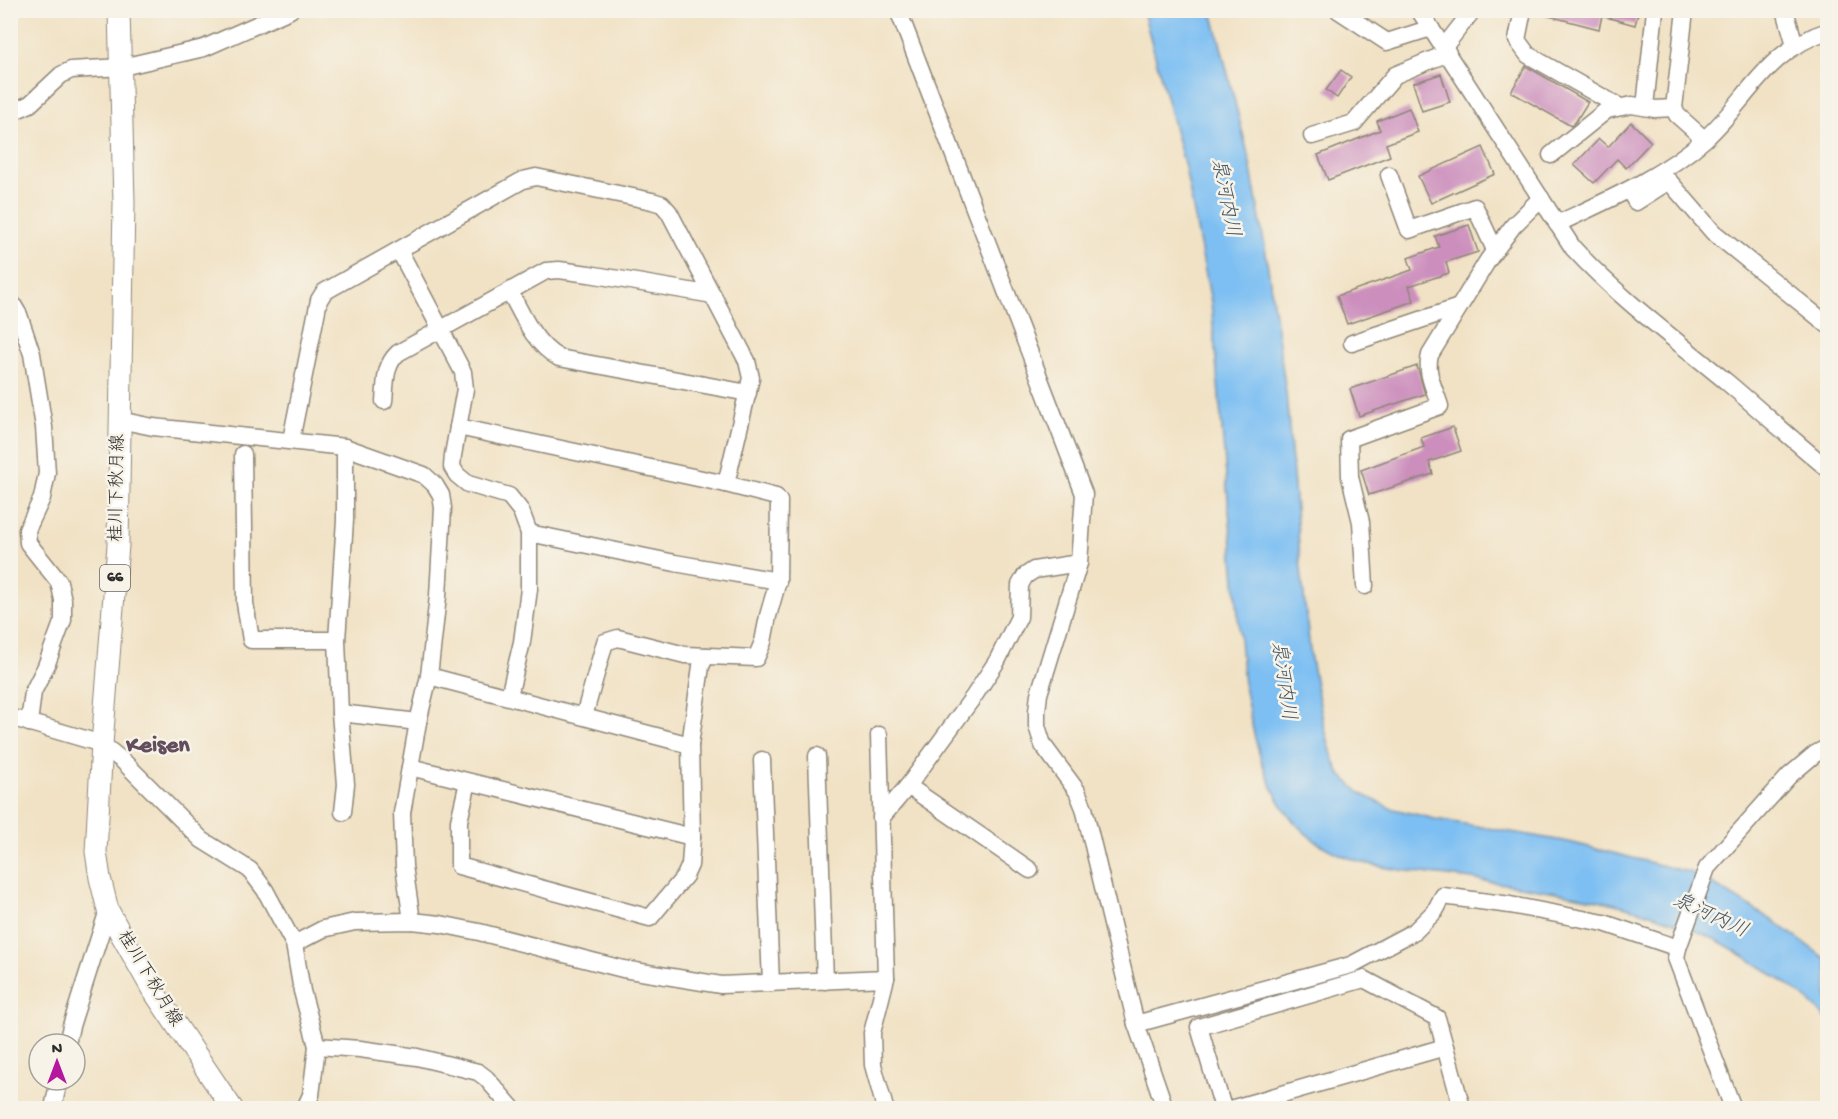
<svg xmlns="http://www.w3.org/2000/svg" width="1838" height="1119" font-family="'Gochi Hand','Klee One',sans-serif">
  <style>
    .water { fill: #7dbff3; stroke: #54758f; stroke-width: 1.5 }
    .building { fill: #cc8fbd }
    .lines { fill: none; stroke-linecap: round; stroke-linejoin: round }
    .minor-casing { stroke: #8e8678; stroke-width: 19 }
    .major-casing { stroke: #8e8678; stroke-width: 23 }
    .minor { stroke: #fff; stroke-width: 16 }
    .major { stroke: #fff; stroke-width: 21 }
    .labels { text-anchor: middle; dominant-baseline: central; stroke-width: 5; stroke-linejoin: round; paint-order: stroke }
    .shield { fill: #f7f3e8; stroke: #686764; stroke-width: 1.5 }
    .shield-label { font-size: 16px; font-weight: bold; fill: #2b2b2b }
    .street-label { font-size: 18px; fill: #2b2b2b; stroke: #f7f3e8 }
    .water-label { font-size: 20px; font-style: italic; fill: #445767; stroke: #f7f3e8 }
    .district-label { font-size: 24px; font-weight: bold; fill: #634e5e; stroke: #f7f3e8 }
  </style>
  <rect width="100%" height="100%" fill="#f7f3e8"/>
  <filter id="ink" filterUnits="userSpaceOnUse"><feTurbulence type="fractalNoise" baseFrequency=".0167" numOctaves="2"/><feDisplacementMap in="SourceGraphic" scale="12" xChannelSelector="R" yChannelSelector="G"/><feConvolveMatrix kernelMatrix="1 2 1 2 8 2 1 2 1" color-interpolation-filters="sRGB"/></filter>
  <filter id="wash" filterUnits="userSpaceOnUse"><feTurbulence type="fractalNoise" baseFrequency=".008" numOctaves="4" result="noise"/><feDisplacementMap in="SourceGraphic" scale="24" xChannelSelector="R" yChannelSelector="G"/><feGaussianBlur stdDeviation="1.35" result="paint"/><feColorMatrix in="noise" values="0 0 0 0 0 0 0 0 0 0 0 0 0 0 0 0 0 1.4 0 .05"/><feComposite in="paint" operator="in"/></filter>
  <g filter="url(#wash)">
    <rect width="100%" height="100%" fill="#f1e2c5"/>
    <!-- water -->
    <path class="water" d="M1143,11H1212L1249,158L1265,247L1286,392L1301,569L1311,659L1324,726L1332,755L1339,773L1360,793L1390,808L1435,819L1569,842L1696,874L1777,923L1827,960V1020C1810,999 1787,984 1764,969C1749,960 1734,949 1718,941C1639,901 1549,890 1464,878C1408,870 1340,870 1299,827C1263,790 1253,734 1244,685L1211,302L1185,167Z"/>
    <g id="blocks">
      <!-- building -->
      <g class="building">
        <path d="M1546,10H1639L1635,25L1602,16L1599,29L1545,15Z"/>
        <path d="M1526,66L1588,102L1576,121L1571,126L1511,92Z"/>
        <path d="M1341,70L1351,77L1337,98L1326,90Z"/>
        <path d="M1441,74L1450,102L1422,111L1413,83Z"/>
        <path d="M1409,108L1418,132L1386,144L1390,156L1328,180L1318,155L1380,130L1377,121Z"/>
        <path d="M1631,122L1651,142L1626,168L1617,159L1594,183L1574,165L1599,139L1608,147Z"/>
        <path d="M1483,147L1495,174L1431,203L1418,176Z"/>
        <path d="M1469,225L1478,252L1446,262L1449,273L1409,286L1414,301L1347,324L1337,296L1412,270L1408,258L1439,247L1435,236Z"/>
        <path d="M1417,366L1425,394L1359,416L1350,389Z"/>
        <path d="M1453,427L1461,451L1429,462L1433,474L1369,495L1361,470L1424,447L1421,438Z"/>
      </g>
    </g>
  </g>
  <g filter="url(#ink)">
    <use href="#blocks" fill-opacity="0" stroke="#8e8678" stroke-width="1.5"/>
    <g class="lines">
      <!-- minor casing -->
      <g class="minor-casing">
        <g id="minor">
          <path d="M898,10L1084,494L1079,563L1039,694L1037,711V726L1043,745L1077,791L1084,808L1136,1024L1165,1108"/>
          <path d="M1338,10L1387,42L1431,28"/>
          <path d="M1419,10L1573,248C1620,299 1675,339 1728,383C1761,411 1794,441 1828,469"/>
          <path d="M1523,10L1517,40L1528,55L1620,107"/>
          <path d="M1685,10L1674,108L1677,115L1704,139"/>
          <path d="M1785,10L1795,45"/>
          <path d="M1444,47L1473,10"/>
          <path d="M1645,107L1655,10"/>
          <path d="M10,113L30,104L61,75L71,70L122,67L204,48L290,10"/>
          <path d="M1312,136L1354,123L1395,75L1448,53"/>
          <path d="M1551,155L1607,110L1632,105L1655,109L1674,108"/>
          <path d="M1389,175L1409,230L1475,207L1495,250"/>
          <path d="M1629,190L1636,202L1669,181L1713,232L1828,325"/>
          <path d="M1557,224C1608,200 1662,177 1705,139C1748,100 1766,50 1828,31"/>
          <path d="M399,250L463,372L465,389L453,455L452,467L457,475L468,484L509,496L521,511L529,533V589L522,642L509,696"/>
          <path d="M510,292C523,316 534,344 559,358L748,393"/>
          <path d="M10,300L19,315L32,354L44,427L47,473L42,498L27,530L28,543L59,582L63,600V620L46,666L33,692L29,723"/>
          <path d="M1352,343L1459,307"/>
          <path d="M384,401C386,382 384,366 398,353L546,271L559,270L589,274L713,295"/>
          <path d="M119,420L153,427L345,447L424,475L435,485L441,495L443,508L438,596L429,676L418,722L402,813L404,866L412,921"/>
          <path d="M458,427L726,484L776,497L779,501L778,581L768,616L763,642L756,658L685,655L618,638L605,642L584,716"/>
          <path d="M291,440L319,300L324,292L523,180L536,177L652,201L662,204L669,212L747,361L751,378L726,484"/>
          <path d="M243,454L245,603L251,640H337"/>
          <path d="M529,533L675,563L778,581"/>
          <path d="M1365,586L1361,522L1350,477L1349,439L1440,406C1435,390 1425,372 1430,355L1488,260L1513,226L1541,198"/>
          <path d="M429,676L690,745"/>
          <path d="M340,713L418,722"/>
          <path d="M10,717L102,744L124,762L202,840L250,870L265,890L294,944L302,991L317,1046L311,1095L305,1108"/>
          <path d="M817,756L825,981"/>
          <path d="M762,760L771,983"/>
          <path d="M410,767L692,837"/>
          <path d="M468,782L459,821V866L650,918L685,876L690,865L692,837L690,745L701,666L706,656"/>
          <path d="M908,786L1030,870"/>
          <path d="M343,812L346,784L340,713L337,640L345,520V447"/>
          <path d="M881,818L908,786L974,696L997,661L1019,617L1020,585L1025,576L1034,570L1079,563"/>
          <path d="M294,944L323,929L355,922L412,921L440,924L479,932L623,969L721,985L886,978L879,735"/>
          <path d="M1136,1024L1351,965L1415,931L1435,911L1443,896L1510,905L1604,923L1678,948"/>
          <path d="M67,1044L71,1026L108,910"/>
          <path d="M317,1046L360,1049L417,1057L478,1072L486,1078L512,1108"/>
          <path d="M53,1108L59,1080"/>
          <path d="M885,1108L873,1065L872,1033L886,978"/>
          <path d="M1223,1108L1199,1027L1364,979L1437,1018L1462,1108"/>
          <path d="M1234,1108L1445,1047"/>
          <path d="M1733,1108L1676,958L1678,948L1707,868L1789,776L1815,754L1828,747"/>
        </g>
      </g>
      <!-- major casing -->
      <g class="major-casing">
        <path id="major" d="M119,10L124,203L118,545L102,744L96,852L100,878L108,910L122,936L152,989L232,1108"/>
      </g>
      <!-- minor -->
      <use href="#minor" class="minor"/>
      <!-- major -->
      <use href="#major" class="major"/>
    </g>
  </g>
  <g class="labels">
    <!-- shield labels -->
    <rect class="shield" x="100" y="565" width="30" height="26" rx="4.5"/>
    <g class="shield-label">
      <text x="115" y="578">66</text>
    </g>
    <!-- street labels -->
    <g class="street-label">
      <text transform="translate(118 488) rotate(-89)">桂川下秋月線</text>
      <text transform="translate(149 979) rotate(59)">桂川下秋月線</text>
    </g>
    <!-- water labels -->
    <g class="water-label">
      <text transform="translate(1224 198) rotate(79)">泉河内川</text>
      <text transform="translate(1282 681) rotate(82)">泉河内川</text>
      <text transform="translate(1710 917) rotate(25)">泉河内川</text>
    </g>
    <!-- district labels -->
    <g class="district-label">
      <text x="158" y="746">Keisen</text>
    </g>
  </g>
  <!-- margin -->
  <rect width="1838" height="1119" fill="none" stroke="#f7f3e8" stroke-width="36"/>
  <!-- north arrow -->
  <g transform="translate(57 1062)"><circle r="28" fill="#f7f3e8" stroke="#a5a39c" stroke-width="1.5"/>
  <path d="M0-4.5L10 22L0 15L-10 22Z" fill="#b5179e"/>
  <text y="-9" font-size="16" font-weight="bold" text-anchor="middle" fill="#2b2b2b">N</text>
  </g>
</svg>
